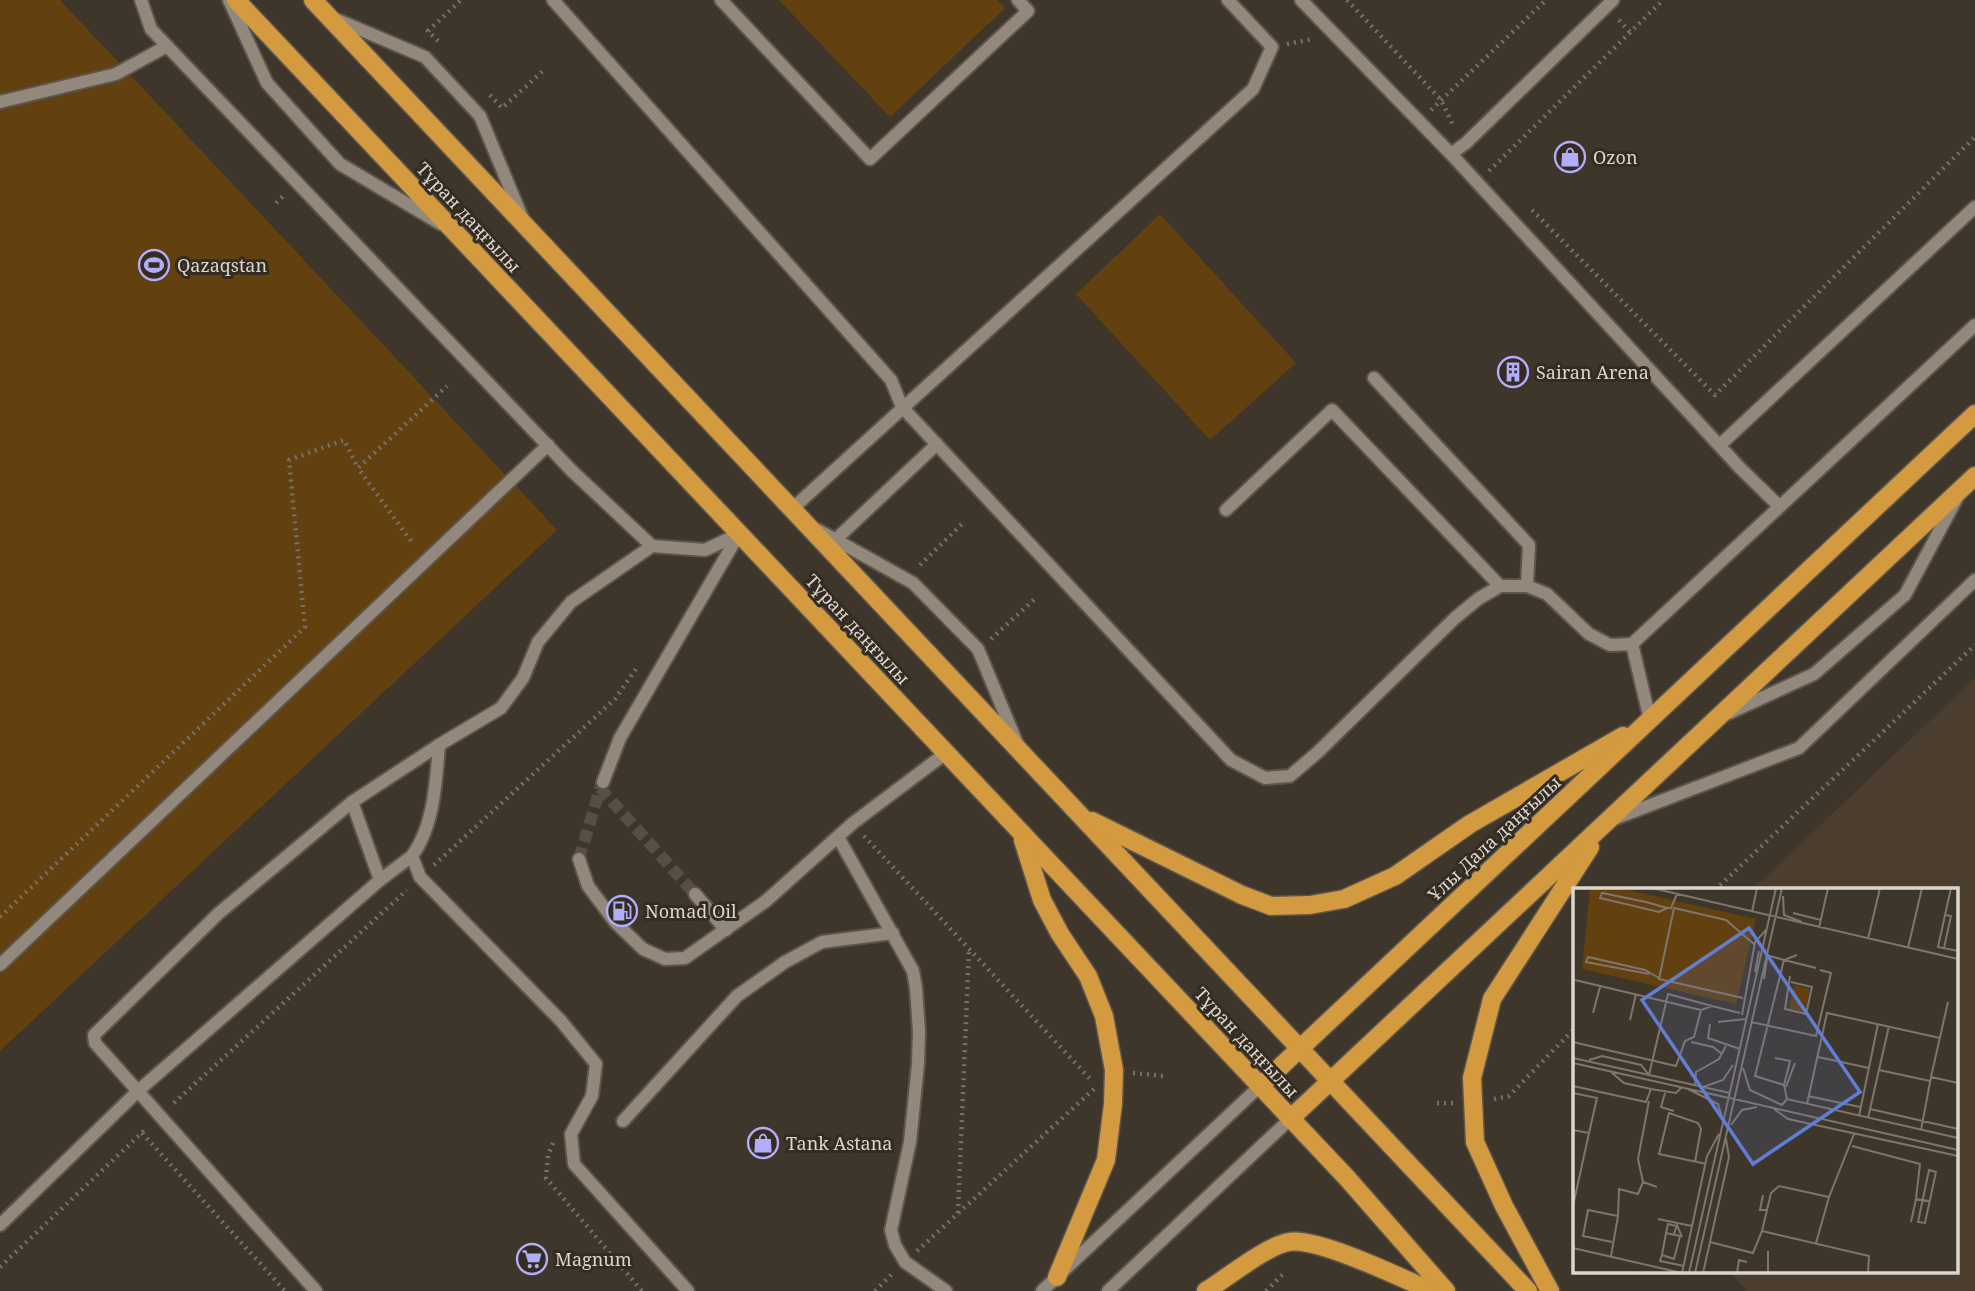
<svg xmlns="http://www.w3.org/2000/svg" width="1975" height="1291" font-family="'Noto Serif',serif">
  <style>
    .built { fill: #4c3e2e }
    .green { fill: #624010 }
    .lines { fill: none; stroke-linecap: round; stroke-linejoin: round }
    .minor-tunnel { stroke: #574e44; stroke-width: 12; stroke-dasharray: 12 6; stroke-linecap: butt }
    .minor-casing { stroke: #5d544b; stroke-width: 16 }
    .major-casing { stroke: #5d544b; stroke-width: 21 }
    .path { stroke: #787067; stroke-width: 4.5; stroke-dasharray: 2 5; stroke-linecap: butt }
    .minor { stroke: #93887c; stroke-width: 12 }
    .major { stroke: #d39a40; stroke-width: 18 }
    .labels { text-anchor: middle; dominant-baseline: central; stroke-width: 6; stroke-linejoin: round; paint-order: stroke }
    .poi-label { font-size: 18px; fill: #dcd6cf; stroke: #352c21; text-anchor: start }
    .street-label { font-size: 18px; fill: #dcd6cf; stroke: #352c21 }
    .inset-road { fill: none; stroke: #7e766d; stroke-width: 2 }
    .view { fill: #607ed5; fill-opacity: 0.15; stroke: #607ed5; stroke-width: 3.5 }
    .inset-edge { fill: none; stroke: #dcd6cf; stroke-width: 3.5 }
  </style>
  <rect width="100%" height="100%" fill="#3f362b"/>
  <!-- built -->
  <path class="built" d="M1975,678V1291H1747L1730,1272H1956V890H1752Z"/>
  <!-- green -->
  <g class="green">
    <path d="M0,0H60L557,530L0,1051Z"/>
    <path d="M779,0H997L1005,8L890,117Z"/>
    <path d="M1160,214L1296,363L1210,440L1076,294Z"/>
  </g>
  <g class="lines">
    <!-- minor-tunnel -->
    <g class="minor-tunnel">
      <path d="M600,788L695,894"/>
      <path d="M579,859L602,782"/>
    </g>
    <!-- minor casing -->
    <g class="minor-casing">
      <g id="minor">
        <path d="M141,0L151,29L167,46L572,471L652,546L705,550L739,534"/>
        <path d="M229,0L267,83L340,164L441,224"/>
        <path d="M553,0L891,380L902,407L1231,760L1265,778L1290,776L1318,752L1455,618L1478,599L1500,586"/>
        <path d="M721,0L870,159L1028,11L1018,0"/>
        <path d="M1301,0L1451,154L1740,468L1779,506"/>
        <path d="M333,18L425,57L480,116L522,217"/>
        <path d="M0,102L116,74L167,46"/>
        <path d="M1451,154L1466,143L1613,0"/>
        <path d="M1374,378L1529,545L1527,586"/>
        <path d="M1720,445L1975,207"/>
        <path d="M792,509L1253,89L1272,47L1228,0"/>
        <path d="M1226,510L1332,410L1500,586H1527L1547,594L1589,634L1610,645L1632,644"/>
        <path d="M818,530L913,583L978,649L1017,743"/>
        <path d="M831,544L937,444"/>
        <path d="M652,546L571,602L538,642L523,678L501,708L439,745C436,782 434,826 412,856L420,877L561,1021L596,1064L592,1096L571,1134L574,1164L688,1291"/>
        <path d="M1729,713L1814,674L1905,595L1957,498"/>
        <path d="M1650,720L1632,644L1975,325"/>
        <path d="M603,782L620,738L739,534"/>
        <path d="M352,802L380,880"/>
        <path d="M1614,819L1799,748L1975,580"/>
        <path d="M838,837L913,971L916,988L919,1032L918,1064L910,1142L891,1230L895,1245L905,1262L946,1291"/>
        <path d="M579,859L588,886L615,922L643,949L665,959L685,958L766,901L853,823L946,753"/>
        <path d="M695,894L726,930"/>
        <path d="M0,965L548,445"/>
        <path d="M623,1121L737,996L785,962L822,942L893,933"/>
        <path d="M0,1225L138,1091L380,880L412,856"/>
        <path d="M316,1291L95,1043L94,1035L219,913L352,802L439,745"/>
        <path d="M1042,1291L1260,1086"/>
        <path d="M1108,1291L1290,1119"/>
      </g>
    </g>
    <!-- major casing -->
    <g class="major-casing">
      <g id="major">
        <path d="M236,0L1347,1178L1446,1291"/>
        <path d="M313,0L1528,1291"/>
        <path d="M1092,821L1242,895L1271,906L1310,905L1344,899L1395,876L1470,824L1623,736"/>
        <path d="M1023,840L1042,900L1060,934L1088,976L1104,1016L1114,1070L1113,1104L1106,1160L1057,1277"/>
        <path d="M1260,1086L1975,414"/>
        <path d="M1290,1119L1975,476"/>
        <path d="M1206,1291C1227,1278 1266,1246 1289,1242C1317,1237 1402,1278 1431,1291"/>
        <path d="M1550,1291L1504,1206L1475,1142L1472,1078L1492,999L1590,847"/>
      </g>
    </g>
    <!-- path -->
    <g class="path">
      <path d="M1347,0L1441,100L1454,127"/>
      <path d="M1619,20L1630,32"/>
      <path d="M438,41L428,31L461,0"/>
      <path d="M1287,44L1313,39"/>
      <path d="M490,95L502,108L544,70"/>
      <path d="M1431,110L1546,0"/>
      <path d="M1489,171L1663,0"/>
      <path d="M276,203L285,194"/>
      <path d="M1532,210L1715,395L1975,137"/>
      <path d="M411,541L358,468L447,386"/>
      <path d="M920,565L965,521"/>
      <path d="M991,639L1037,597"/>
      <path d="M864,836L1092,1081"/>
      <path d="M434,865L615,699L636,669"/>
      <path d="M1715,890L1975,645"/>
      <path d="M0,917L305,627L289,460L344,440L358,468"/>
      <path d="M1133,1073L1164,1076"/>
      <path d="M1494,1099L1509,1096L1574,1029"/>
      <path d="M174,1103L407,890"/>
      <path d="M1437,1103H1454"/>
      <path d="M142,1133L285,1291"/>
      <path d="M553,1143L548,1155L546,1178L642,1291"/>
      <path d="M958,1213L969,949"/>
      <path d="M917,1251L1094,1089"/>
      <path d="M0,1267L147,1128"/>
      <path d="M875,1291L892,1274"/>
      <path d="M1266,1291L1283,1274"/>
    </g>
    <!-- minor -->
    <use href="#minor" class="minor"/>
    <!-- major -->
    <use href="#major" class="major"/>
  </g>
  <!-- icons -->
  <defs>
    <g id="shop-ring" transform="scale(1.575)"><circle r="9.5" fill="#352c21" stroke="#b2adf9" stroke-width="1.5"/><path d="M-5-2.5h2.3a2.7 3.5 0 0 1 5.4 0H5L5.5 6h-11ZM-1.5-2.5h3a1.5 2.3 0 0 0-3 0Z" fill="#b2adf9"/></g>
    <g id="stadium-ring" transform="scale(1.575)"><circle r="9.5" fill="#352c21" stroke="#b2adf9" stroke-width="1.5"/><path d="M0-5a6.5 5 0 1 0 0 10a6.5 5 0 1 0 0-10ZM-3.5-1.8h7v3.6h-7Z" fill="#b2adf9"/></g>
    <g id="building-ring" transform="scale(1.575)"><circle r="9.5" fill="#352c21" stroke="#b2adf9" stroke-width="1.5"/><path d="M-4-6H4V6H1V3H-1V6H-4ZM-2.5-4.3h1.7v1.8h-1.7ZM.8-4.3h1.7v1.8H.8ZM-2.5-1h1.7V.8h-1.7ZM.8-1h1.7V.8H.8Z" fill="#b2adf9"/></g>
    <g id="fuel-ring" transform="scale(1.575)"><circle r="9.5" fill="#352c21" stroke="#b2adf9" stroke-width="1.5"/><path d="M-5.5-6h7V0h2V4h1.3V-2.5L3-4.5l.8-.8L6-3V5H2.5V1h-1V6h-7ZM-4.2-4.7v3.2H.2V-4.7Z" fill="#b2adf9"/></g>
    <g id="supermarket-ring" transform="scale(1.575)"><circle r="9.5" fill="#352c21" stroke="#b2adf9" stroke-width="1.5"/><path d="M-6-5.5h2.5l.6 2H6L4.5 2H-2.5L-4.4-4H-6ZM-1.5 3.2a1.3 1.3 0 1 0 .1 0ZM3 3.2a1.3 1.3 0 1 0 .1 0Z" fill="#b2adf9"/></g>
  </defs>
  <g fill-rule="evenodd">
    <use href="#shop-ring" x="1570" y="157"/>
    <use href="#stadium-ring" x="154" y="265"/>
    <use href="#building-ring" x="1513" y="372"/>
    <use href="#fuel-ring" x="622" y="911"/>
    <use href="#shop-ring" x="763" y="1143"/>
    <use href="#supermarket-ring" x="532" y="1259"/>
  </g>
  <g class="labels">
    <!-- poi labels -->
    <g class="poi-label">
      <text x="1593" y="157">Ozon</text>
      <text x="177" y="265">Qazaqstan</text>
      <text x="1536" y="372">Sairan Arena</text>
      <text x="645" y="911">Nomad Oil</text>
      <text x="786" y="1143">Tank Astana</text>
      <text x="555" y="1259">Magnum</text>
    </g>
    <!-- street labels -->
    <g class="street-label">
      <text transform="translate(469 217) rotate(47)">Тұран даңғылы</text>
      <text transform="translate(858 629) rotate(47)">Тұран даңғылы</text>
      <text transform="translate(1494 838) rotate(-43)">Ұлы Дала даңғылы</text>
      <text transform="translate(1247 1042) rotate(47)">Тұран даңғылы</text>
    </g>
  </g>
  <!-- overview -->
  <g transform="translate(1573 888)">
    <rect width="385" height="385" fill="#3f362b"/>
    <path d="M17,0H46L183,31L163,116L9,81ZM221,97L237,101L232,124L216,121Z" fill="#624010"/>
    <path class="inset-road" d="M79,0L385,71M378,0L365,59L385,63M210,8L211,27L229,34M94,20L86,24L27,10L29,5L73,14L94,20H98L104,6M179,24L184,0M220,25L248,32M246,40L255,0M295,51L307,0M335,60L349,0M371,60L378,28L372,27M193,67L211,72L182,188L211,197M224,67L211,72L243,80M182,84L186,63M76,86L13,74L15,69L72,82L86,90M217,88L212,121L233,126L239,99L218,94M191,91L194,70M2,92L128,122M170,110L86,91L101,20L153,32L182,57M375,114L358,189L385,195M20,125L27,99M169,127L182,54L194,41M57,132L63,106M145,134L173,131M178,134L243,148L258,85L247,82M137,136L135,150L167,161M0,154L103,178L112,153L121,149L128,122L139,118L167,125M118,154L140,159L149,166M245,169L296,180M0,170L157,205M202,170L217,173L211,197L214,211M16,172L29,168L68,177L76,187M0,175L156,210M170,180L177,202L209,217M306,182L357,193M38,184L51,195L78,201L103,205L109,199M76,187L95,106L139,118M122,197L123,184L146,171L154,156M0,198L73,214L78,201M130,199L150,192L160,177M213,199L222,175M115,201L145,216L149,229M0,205L24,210L16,245M92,205L88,219L101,223M235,208L287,219M157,210L385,262M76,213L65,271L70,294L84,299M234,216L254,125L367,150M209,217L214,211L385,250M201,221L215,231L385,268M297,221L385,241M286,228L305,136M295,230L316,138M158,237L169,222L184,219M0,242L16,245L0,318M348,242L358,189M279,258L347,276L343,311L356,313M122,274L128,241L125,235L96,225L86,266L129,275L133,276M356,282L363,284L352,335L345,334ZM190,307L187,322H194M45,328L46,301L65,306L70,294M85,331L119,338M338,334L343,311M189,343L198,305L206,298L256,309L281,246M93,345L107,348L101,371L89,367L93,345L95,336L103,338M101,346L104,337L109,349M137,354L180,365L189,343L296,368L295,385M243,355L256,309M0,360L109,385L134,268L146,246M195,363V385M89,367L87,373L111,378M38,368L45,328L15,322L10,348L39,354M116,385L203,0M122,385L209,0M130,385L156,269L153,251M164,385L166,372L174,374"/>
    <path class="view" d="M176,40L287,204L180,276L69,112Z"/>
    <rect width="385" height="385" class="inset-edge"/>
  </g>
</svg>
